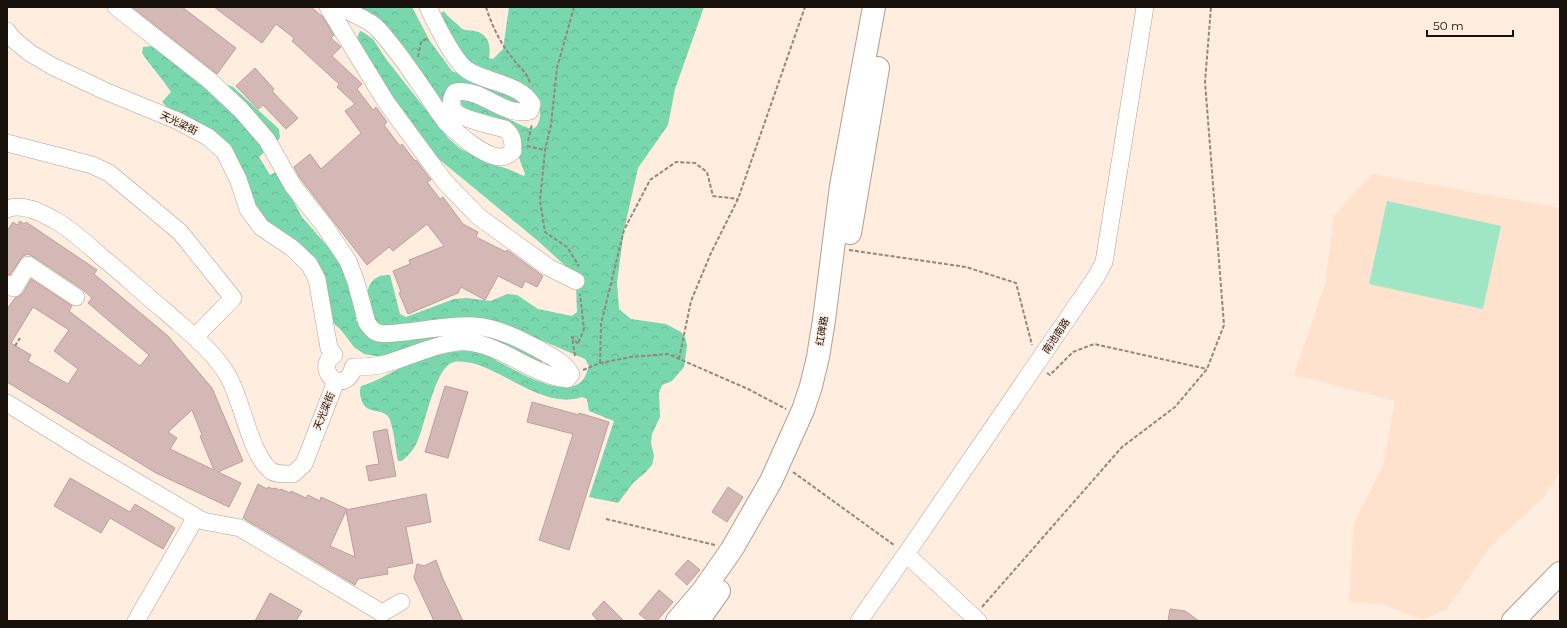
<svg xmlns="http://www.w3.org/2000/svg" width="1567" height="628" font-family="Montserrat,'Noto Sans SC',sans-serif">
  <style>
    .built { fill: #fee2cd }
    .grass { fill: #9fe6c5 }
    .forest { fill: url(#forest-crowns) }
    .building { fill: #d3b8b6; stroke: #ba9f9e; fill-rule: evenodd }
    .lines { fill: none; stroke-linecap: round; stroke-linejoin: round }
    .minor-casing { stroke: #b39f8f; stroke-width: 18 }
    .major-casing { stroke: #b39f8f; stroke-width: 24 }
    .path { stroke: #94877e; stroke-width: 2; stroke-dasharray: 4 2; stroke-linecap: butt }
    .minor { stroke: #fff; stroke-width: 17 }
    .major { stroke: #fff; stroke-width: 22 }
    .labels { text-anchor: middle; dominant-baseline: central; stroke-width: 3; stroke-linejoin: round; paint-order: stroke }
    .street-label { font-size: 10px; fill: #17100b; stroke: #ffede0 }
  </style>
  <defs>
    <pattern id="forest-crowns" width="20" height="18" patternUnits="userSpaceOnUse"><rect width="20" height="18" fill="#79d7ae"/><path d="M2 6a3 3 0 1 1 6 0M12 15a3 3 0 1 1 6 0" fill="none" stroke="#68b894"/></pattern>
  </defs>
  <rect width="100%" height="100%" fill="#ffede0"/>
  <!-- built -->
  <path class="built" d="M1372,174L1560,208V471L1545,496L1490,547L1447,609L1423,620L1385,605L1349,602L1354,523L1383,466L1395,401L1294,375L1325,284L1334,215Z"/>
  <!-- grass -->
  <path class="grass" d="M1387,201L1501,226L1483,309L1369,284Z"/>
  <!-- forest -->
  <g class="forest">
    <path d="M350,7H412L430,41L452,71L519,100V102L516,103L464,85L449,88L444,94L443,105Z"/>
    <path d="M509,7H704L675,89L668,125L638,168L624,230L617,283L619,309L631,319L666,324L681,332L685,337L687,346L684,367L672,381L662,385L659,393L660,417L652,434L651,443L654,456L652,465L645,473L634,482L618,503L589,497L614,421L589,411L587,399L582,397C538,412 492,356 454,362C436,365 426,421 419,437C416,447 410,454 402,461H398C396,452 393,424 389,418C383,407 366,415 362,401C360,395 359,392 361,386C376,382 389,373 403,367C423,358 457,347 480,352C486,353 493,359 499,362C517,371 558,396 578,384C585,380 587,372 589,366L585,359L496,321L484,320L388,328C385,326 380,324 377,322C366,310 361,283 380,276C383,275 387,275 390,275L400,314L406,317L454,299L467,298L491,301L507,294L517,295L538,309L572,316L577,312L576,287L572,272L538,241L440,160L421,142L358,48L357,38L360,31L363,32L373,39L386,59L449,139L461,149L488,163L508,169L524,176L525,174L519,158L522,149L520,138L463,107L461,104V100L464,99L470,100L523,126L532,129L536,127C543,117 540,108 535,97L470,64L440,21L441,13L444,11C449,19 456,22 462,29C467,31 473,30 478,32C489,36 491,47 489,58L493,59L503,49Z"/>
    <path d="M151,46L206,82L222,83L233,87L279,129L280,138L259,157L270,175L277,171L302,217L343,264L355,306L356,320L361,328L487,332L543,358L542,362L537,363L487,342L391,356H375L364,354L354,347L341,330L332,322L329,305L253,204L233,154L170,110L162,102L171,92C162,78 151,67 142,53L143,47Z"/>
  </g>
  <!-- building -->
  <g class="building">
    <path d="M132,7H182L236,48L217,74Z"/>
    <path d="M214,7H311L323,17L334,35L331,38L341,47L332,56L362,84L357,89L373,110L376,107L387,122L384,125L400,146L402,144L415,161L416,160L431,180L427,182L440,199L443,197L463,224L478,232L476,237L506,252L507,250L543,276L537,287L525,281L522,288L498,276L485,300L461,287L458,293L408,314L399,293L401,292L393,271L410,264L409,260L444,246L427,224L393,251L389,247L367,265L300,178L294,167L310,154L321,169L361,133L345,111L355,104L337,87L339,84L292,41L294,38L276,24L262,43Z"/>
    <path d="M255,68L274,89L272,91L298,118L286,129L263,105L258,109L236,86Z"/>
    <path d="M20,221L24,224L26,222L97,270L94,274L168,336L212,388L243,461L218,472L241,483L229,507L156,473L7,382V309L15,298L19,296L23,293L31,279L72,306L69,311L140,366L149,355L88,303L92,298L82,289L34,257L28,254L23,256L10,275L7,274V231L13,222L17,225ZM33,307L69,330L54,351L78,369L68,384L28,361L31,355L11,343ZM192,410L202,435L200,436L214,470L170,449L177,438L168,432Z"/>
    <path d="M445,386L468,392L448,458L425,452Z"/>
    <path d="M532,402L579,415V413L609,422L569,550L539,540L573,434L527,422Z"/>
    <path d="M387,429L396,476L369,481L366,466L379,464L373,432Z"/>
    <path d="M70,478L130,512L135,504L175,528L163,549L110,518L101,533L54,506Z"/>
    <path d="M258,484L267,489L268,487L273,489L274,488L280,490L281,489L290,493L291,491L306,498L308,495L320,501L321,497L347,509L346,510L426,494L431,522L406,527L413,563L387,568L388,574L358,579L355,585L243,518ZM346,511L355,557L330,546Z"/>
    <path d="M728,487L743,497L727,522L712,512Z"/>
    <path d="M436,560L443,579L463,621H434L414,578L417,564L424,566Z"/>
    <path d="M688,560L700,570L687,585L675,574Z"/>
    <path d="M659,590L673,602L657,621H648L639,614Z"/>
    <path d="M270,593L302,611L296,621H255Z"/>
    <path d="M604,601L624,621H598L592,614Z"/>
    <path d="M1170,609L1185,611L1199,621H1168Z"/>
  </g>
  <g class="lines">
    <!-- minor casing -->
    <g class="minor-casing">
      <g id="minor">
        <path d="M116,7L209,80L241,110L267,140L293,186L326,228L348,261L356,282L367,323C370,327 373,332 378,333C387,335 396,333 405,332C428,330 452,324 475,326C498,328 520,339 540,350C551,356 565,363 571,374L567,379C531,375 503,345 467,342C444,340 407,358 384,364C374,367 363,367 353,367C352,377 345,382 336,381"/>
        <path d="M328,7L386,102L445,182L479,217L548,267L576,281"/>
        <path d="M343,7C353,16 367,18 377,28C396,48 412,73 428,96C433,104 439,113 445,121C455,132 484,157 500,157C505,157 510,154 513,151C513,142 513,135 505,129C495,126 462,119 455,112C449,106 451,98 455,92C482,87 503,118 530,111L532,104C519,83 487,83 467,70C454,61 435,22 428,7"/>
        <path d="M7,31L13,39L30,53L52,66L105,91L178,121L208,137L224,151L238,179L248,209L261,227L292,248L309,264L317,279L329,348L334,355C323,362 325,375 336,381L304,464L293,474C286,474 276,475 270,470C250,453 242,400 228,376C213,350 187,331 165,311C144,294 124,275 103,258C90,247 72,230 58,222C44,214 23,202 7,209"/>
        <path d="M7,143L92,165L109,173L180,232L233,298L195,337"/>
        <path d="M7,284L14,288L28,265L76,297"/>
        <path d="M7,403L86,452L203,521L240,528L382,613L401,602"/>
        <path d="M906,554L978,621"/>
        <path d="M136,621L196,517"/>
        <path d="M859,621L906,554L1096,277L1104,262L1145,7"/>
      </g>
    </g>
    <!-- major casing -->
    <g class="major-casing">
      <g id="major">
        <path d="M850,233L878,68"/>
        <path d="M677,621L702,592L732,549L771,481L803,410L811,386L818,357L824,320L841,186L874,7"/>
        <path d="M698,621L719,591"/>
        <path d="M1513,621L1560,573"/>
      </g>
    </g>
    <!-- path -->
    <g class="path">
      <path d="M486,7C492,26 501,45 514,60C520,68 527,72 530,83"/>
      <path d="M574,7L557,68L551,125L545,150L540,201L545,232L567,247L579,266"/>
      <path d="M418,57L421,42L428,38"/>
      <path d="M528,141L532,124"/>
      <path d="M527,146L545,150"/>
      <path d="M849,250L966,267L1016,283L1032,345"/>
      <path d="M15,346L20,338"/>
      <path d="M575,356L572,337L578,344L584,329L580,294"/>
      <path d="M679,359L691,301L711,253L738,199L805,7"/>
      <path d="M600,363L601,324L624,230L650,180L676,162L695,163L707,172L713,196L738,199"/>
      <path d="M583,370L600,363L631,357L668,354L748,389L786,409"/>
      <path d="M1047,373L1050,375L1073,352L1094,344L1207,369"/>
      <path d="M793,472L894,545"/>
      <path d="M606,519L715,545"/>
      <path d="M982,607L1122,447L1175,407L1207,369L1224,325L1205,82L1211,7"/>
    </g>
    <!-- minor -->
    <use href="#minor" class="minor"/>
    <!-- major -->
    <use href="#major" class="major"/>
  </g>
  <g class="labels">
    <!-- street labels -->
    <g class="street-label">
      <text transform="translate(179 123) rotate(26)">天光梁街</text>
      <text transform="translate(822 331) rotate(-81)">红碑路</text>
      <text transform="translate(1056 336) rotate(-56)">南池南路</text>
      <text transform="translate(324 411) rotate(-68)">天光梁街</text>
    </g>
  </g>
  <!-- border -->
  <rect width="1567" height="628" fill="none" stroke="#17100b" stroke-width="16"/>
  <!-- scale -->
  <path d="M1427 30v6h86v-6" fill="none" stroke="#17100b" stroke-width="2"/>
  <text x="1433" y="30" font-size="12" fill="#17100b" stroke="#ffede0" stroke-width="3" paint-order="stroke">50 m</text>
</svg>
